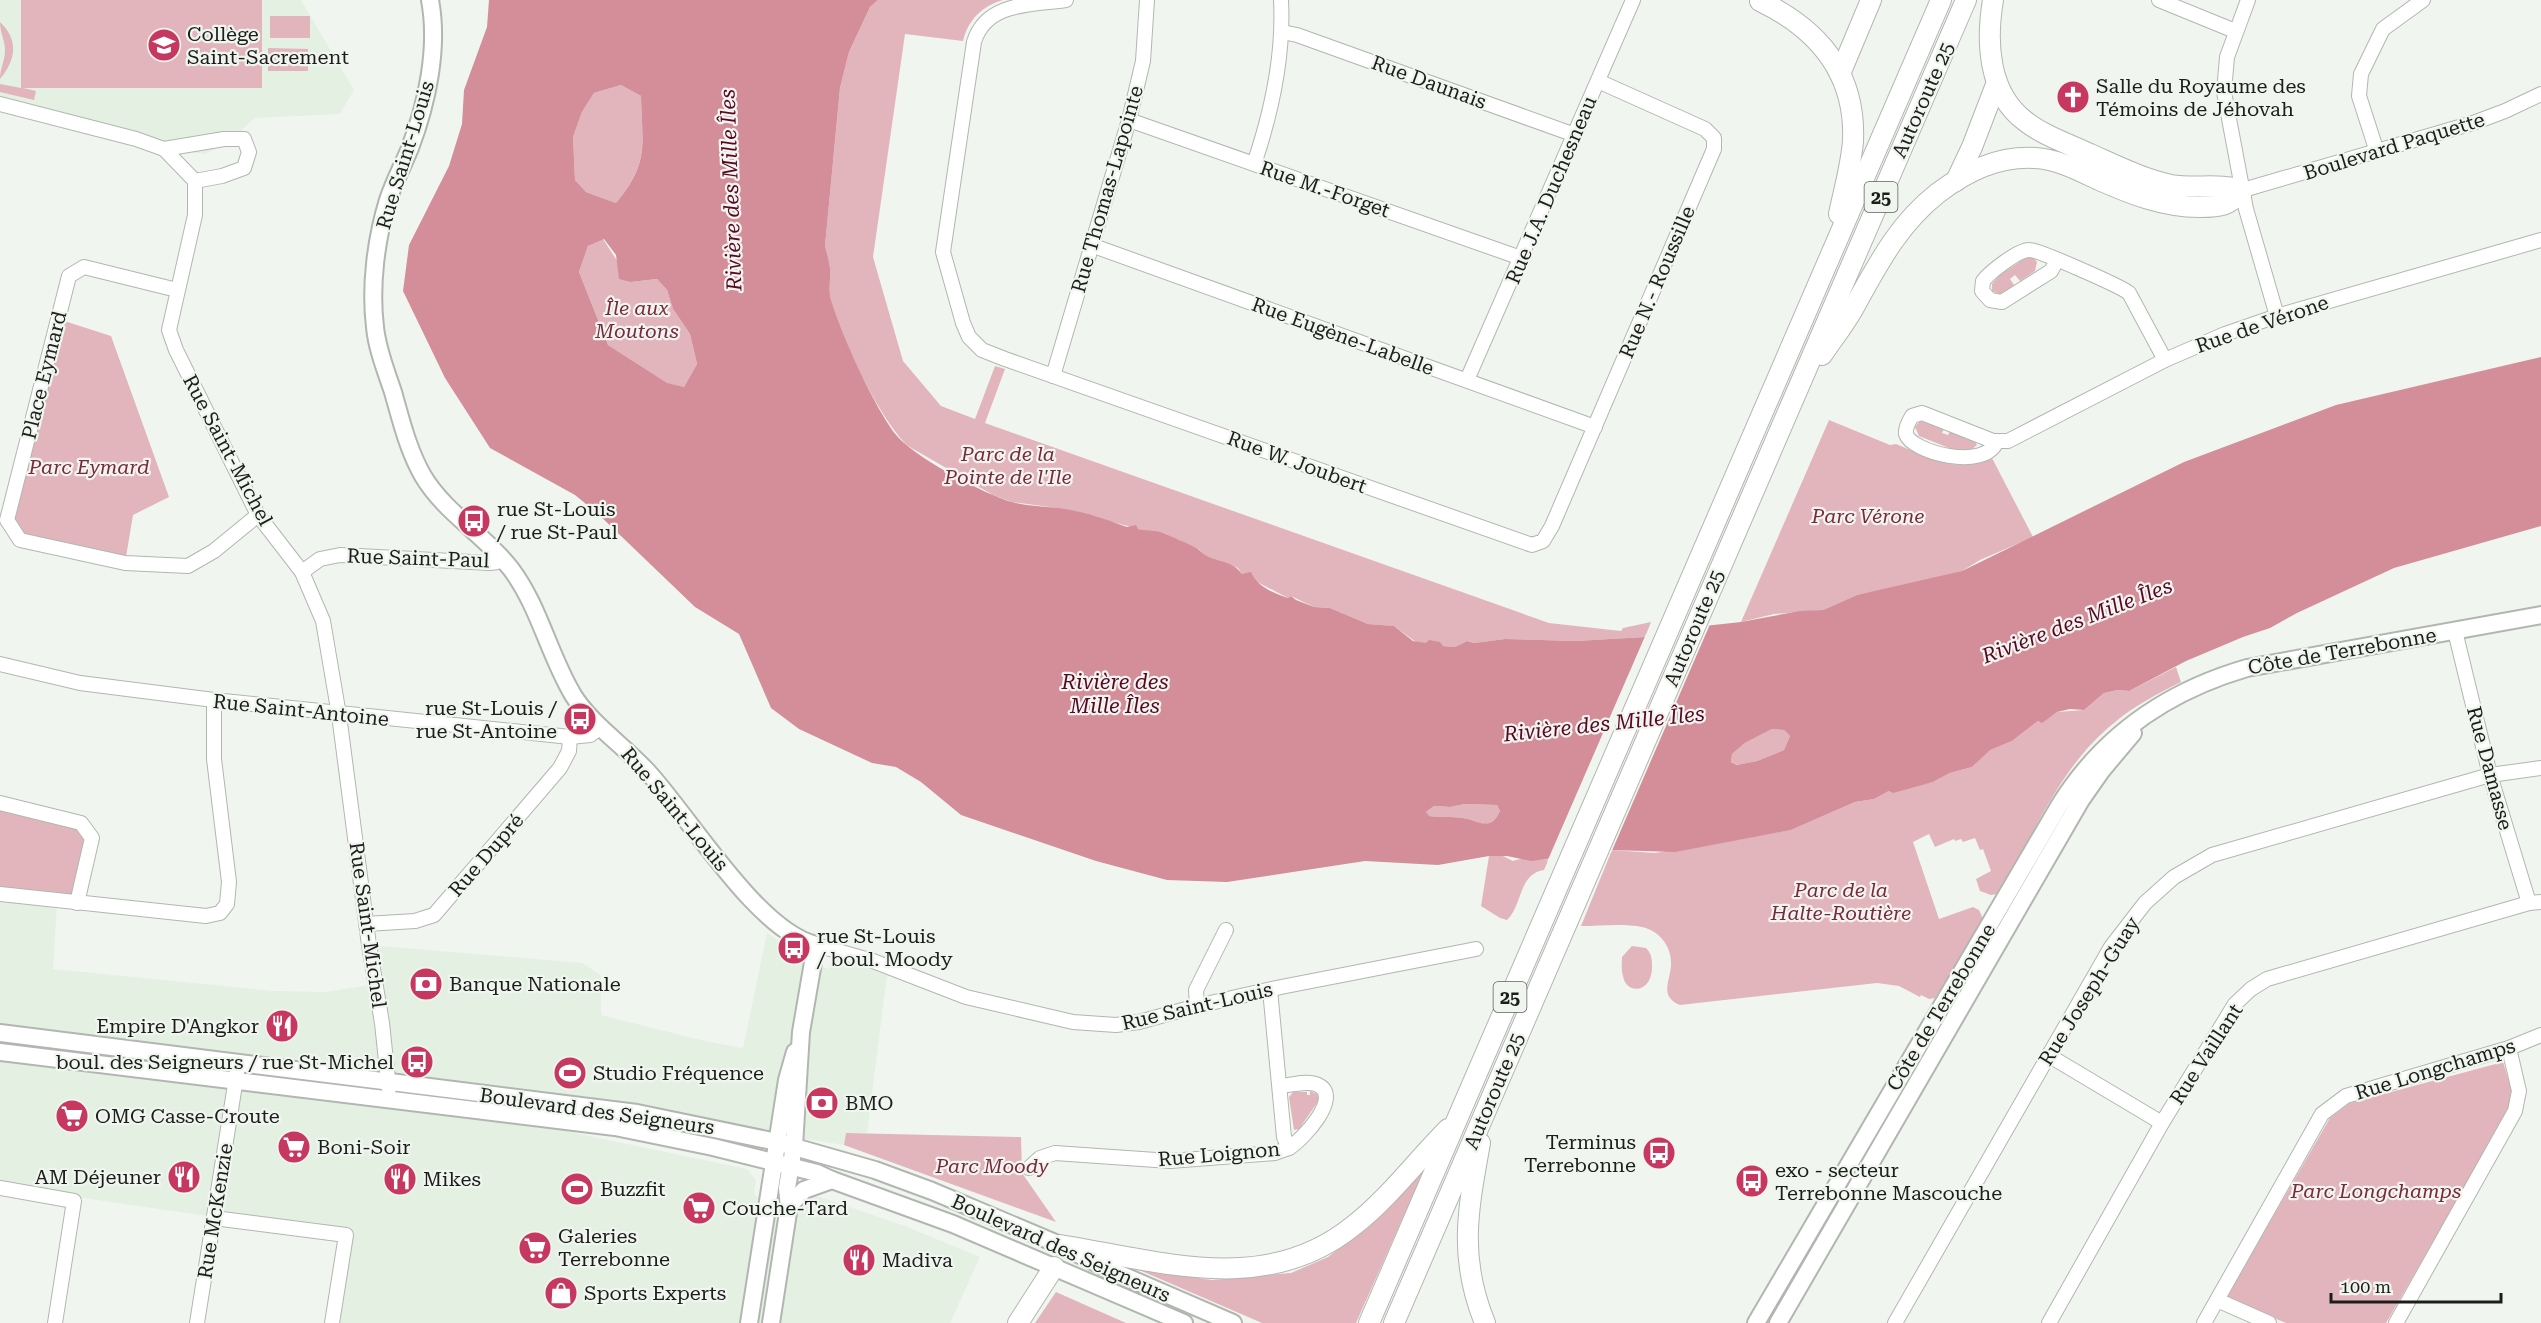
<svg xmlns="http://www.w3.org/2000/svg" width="2541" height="1323" font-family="'Roboto Serif',serif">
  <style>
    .built { fill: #e3f0e2 }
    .green { fill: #e2b5bc }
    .water { fill: #d38e9a; fill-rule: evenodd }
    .pier { fill: #f0f6ef }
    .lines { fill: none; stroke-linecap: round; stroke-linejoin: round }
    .minor-casing { stroke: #b1b7b0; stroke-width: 16 }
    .major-casing { stroke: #b1b7b0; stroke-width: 20 }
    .highway-casing { stroke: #b1b7b0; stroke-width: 22 }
    .minor { stroke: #fff; stroke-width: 14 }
    .major { stroke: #fff; stroke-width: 16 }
    .highway { stroke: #fff; stroke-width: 20 }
    .labels { text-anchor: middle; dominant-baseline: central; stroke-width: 4.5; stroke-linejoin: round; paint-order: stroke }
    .shield { fill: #f0f6ef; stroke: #5c5f5b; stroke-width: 1.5 }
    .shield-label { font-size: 18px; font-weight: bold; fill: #1c1e1b }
    .poi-label { font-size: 20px; fill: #1c1e1b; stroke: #f0f6ef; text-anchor: start }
    .street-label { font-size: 20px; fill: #1c1e1b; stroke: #f0f6ef }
    .park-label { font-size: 20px; font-style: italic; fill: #7b283e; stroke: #f0f6ef }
    .water-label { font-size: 21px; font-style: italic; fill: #5b0524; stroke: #f0f6ef }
  </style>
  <rect width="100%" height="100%" fill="#f0f6ef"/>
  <!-- built -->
  <g class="built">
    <path d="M0,0H301L354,90L340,114L255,118L226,144L205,154L164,149L0,104Z"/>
    <path d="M0,894L57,904L53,969L273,991L325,992L376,984L369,945L582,963L601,975V1015L705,1041L743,1048L767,933L795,951L798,960L829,969L831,959H843L887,975L867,1133H846L844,1145L637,1113L0,1033Z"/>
    <path d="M0,1055L456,1108L747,1169L756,1180L754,1195L801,1207L810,1197H820L905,1226L980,1257L950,1323H332L346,1236L0,1186Z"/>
  </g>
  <!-- green -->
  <g class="green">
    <path d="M21,0H262V88H23L36,91L34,100L0,92V84L21,88Z"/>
    <path d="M878,0H1003C982,6 968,20 963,41L905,34L873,257L903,361L941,406L975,419L995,366L1005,369L985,423L1549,623L1621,631L1623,628L1651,622L1645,637L1576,641L1505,639L1474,643L1467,641L1455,647L1443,646L1416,642L1394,626L1368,624L1330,608L1314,607L1291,596L1288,598L1242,574L1238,568L1204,555L1199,549L1192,548L1179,540L1065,509L1012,502L993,495L908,446C879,418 842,340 831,301C828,290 831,280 830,269C829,261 827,253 825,246L840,88L849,52L870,7Z"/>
    <rect x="270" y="16" width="40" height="22"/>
    <path d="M0,22C19,40 16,60 0,79C0,68 5,61 5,50C5,40 0,33 0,22Z"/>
    <path d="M268,48L308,49V71H268Z"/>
    <path d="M621,85L641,96C642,144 650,163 616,203L586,192L575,180L573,137L582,112L594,93Z"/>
    <path d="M603,239L631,282L657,279L667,290L673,309L690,334L697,364L684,387L668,384L608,345L579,272L588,246Z"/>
    <path d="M2027,257L2034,258L2037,262L2035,271L2020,281L2015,275L2010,279L2014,285L2002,295L1992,291V284L2000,275Z"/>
    <path d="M58,319L111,336L169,497L133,515L125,563L20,540L7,520Z"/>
    <path d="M1829,420L1890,445L1896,444C1928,457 1958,475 1992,458L2033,537L1980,560L1962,571L1936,579L1857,595L1823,610L1774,614L1741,622Z"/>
    <path d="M1920,421L1944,429L1942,433L1948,435L1950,431L1974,440L1977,445L1971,450H1954L1919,436L1915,427Z"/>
    <path d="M2176,667L2181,682C2157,694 2134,706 2114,723C2059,767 2034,835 1998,894L1991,895L1980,891L1976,879L1991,871L1983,849L1980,850L1975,838L1963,842L1961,839L1955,841L1954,839L1935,847L1929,834L1913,842L1939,919L1973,907L1979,910L1983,919L1935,998L1929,999L1921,995L1920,997L1899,986L1877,983L1680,1005C1659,996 1670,982 1671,965C1672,947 1660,931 1642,927C1623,923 1600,926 1581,926L1612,850L1655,853L1791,830L1855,802L1874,799L1889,791L1933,782L1950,773L1972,767L1989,750L2012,741L2038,721L2042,722L2057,712L2084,710L2104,693L2118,690L2129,691Z"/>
    <path d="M1772,729L1784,730L1790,736L1784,750L1757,761L1738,765L1731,762L1732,754L1745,743Z"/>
    <path d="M0,803L81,823L92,838L77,903L0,894Z"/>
    <path d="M1465,804L1497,805L1500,811C1491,832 1479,822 1463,818C1452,816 1440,818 1428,816L1426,812L1434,806L1450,807Z"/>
    <path d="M1489,856H1503L1513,861C1523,857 1537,860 1549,859L1544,870C1518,874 1523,905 1507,920L1500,918L1481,906Z"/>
    <path d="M1632,946L1646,948C1651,953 1652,958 1652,965C1653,994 1626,995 1623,976C1621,970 1622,962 1622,957Z"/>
    <path d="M2503,1062L2513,1094L2510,1109L2386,1323H2286L2226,1298L2330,1118L2350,1103Z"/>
    <path d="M1310,1091L1317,1094L1319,1100L1299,1129L1294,1130L1289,1097L1293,1092H1307V1095H1310Z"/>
    <path d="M846,1133L1021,1137L1022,1173L1056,1222L844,1145Z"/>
    <path d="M1424,1170L1356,1323H1262L1137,1269L1212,1280L1291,1273L1328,1257L1372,1223Z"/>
    <path d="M1056,1292L1126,1323H1035Z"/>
  </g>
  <!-- water -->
  <path class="water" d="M489,0H878L870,7L849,52L840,88L825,246C827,253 829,261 830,268C831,279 828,290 831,300C841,334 875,409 897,436C916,458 984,494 1012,502C1030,507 1048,506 1066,509C1088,513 1108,520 1127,527L1136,525L1138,529C1146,531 1153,530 1160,532C1173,537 1187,543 1198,549C1201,551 1203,554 1205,555C1218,562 1233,561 1242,574L1251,572C1257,587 1274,593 1288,598L1291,596L1296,600L1314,607L1330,608L1368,624L1394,626L1413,641L1426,643L1429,640L1440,642L1443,646L1455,647L1467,641L1474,643L1505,639L1576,641L1645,637L1668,630L1741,622L1800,611L1823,610L1857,595L1962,571L2184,462L2336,405L2541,357V526L2394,568L2297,613L2270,628L2243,637L2186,661L2129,691L2118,690L2104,693L2084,710L2070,709L2057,712L2042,723L2038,721L2012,741L1990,750L1972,767L1950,773L1933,782L1893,793L1889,791L1874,799L1855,802L1791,830L1675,852L1612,850L1531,861L1507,856H1489L1438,865L1365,861L1227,882L1167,880L1096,861L961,815L921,782L896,767L872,763L799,729L771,708L739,634L695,607L597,513L575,495L490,448L445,378L403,291L409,245L449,166L462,124L464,90L487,27ZM621,85L641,96C642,144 650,163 616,203L586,192L575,180L573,137L582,112L594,93ZM604,239L616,255L619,279L631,282L657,279L667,290L673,309L690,334L697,364L684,387L667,383L608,345L579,272L588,246ZM1772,729L1784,730L1790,736L1784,750L1757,761L1737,765L1731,762L1732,754L1745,743ZM1465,804L1497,805L1500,811C1491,832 1479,821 1463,818C1452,816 1440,818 1429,816L1426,812L1434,806L1450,807Z"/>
  <!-- pier -->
  <path class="pier" d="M1711,622L1611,853L1547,862L1646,634L1667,627Z"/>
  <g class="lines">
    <!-- minor casing -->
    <g class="minor-casing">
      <g id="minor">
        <path d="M1066,0C1031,5 986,2 974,42L943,252L963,323L969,337L982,350L1005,359L1532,545L1543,541L1552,526L1714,149V138L1705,129L1598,81"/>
        <path d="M2159,0L2235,31"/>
        <path d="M2248,0L2227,57L2224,92L2246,209L2277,316"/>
        <path d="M1282,32L1297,35L1575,135"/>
        <path d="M0,104L136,139L164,149L195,181V215L169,330L176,350L258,515L302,572L323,621L339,715L369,945L382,1023L389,1089"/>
        <path d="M1129,120L1521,258"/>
        <path d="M164,149L224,139H244L249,152L244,168L222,176L195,181"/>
        <path d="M2377,152L2359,96L2361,74L2383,29L2423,0"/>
        <path d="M1254,164C1272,111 1284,56 1281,0"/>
        <path d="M2243,190L2473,123L2505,111L2541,94"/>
        <path d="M1091,245L1595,427"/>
        <path d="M2057,260L2051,271L2002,302L1990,300L1982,291L1983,281C1990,272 2018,250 2029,250C2039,250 2120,286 2129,293L2165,360"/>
        <path d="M177,290L84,267L69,276L7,520L20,540L125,563L188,566L214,551L258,515"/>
        <path d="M1053,376L1129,120L1143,61L1147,0"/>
        <path d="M1467,380L1633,0"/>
        <path d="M1997,441C1985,472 1911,452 1906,434C1905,428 1909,421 1912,416L1922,413L1993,441H2008L2165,360L2225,334L2277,316L2541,240"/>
        <path d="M302,572L320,559L340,555L490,563L497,562L501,558"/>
        <path d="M2455,631L2490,775L2529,903"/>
        <path d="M0,664L80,683L214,700L570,737L590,735L601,727"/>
        <path d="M0,803L81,823L92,838L77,903"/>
        <path d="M0,894L206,916L220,913L227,904L229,882L214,759V700"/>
        <path d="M366,924L415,921L434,915L560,768L569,751L570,737"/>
        <path d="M816,945L873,961L966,997L1073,1022L1116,1025L1139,1022L1197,1006L1281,987L1476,949"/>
        <path d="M1197,1006L1196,990L1226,930"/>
        <path d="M2048,1055L2162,1123"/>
        <path d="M1281,1086C1292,1085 1308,1080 1318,1085C1343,1097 1302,1140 1289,1148"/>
        <path d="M1029,1168L1040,1158L1055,1153L1170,1161L1275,1153L1289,1148L1284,1137L1270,990"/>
        <path d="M0,1188L74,1201L55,1323"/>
        <path d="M214,1218L346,1235L332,1323"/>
        <path d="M2217,1300L2269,1323"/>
        <path d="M197,1323L237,1072"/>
        <path d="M1895,1323L2111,947L2145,903L2174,877L2212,855L2490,775L2541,768"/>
        <path d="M2049,1323L2162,1123L2235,1004L2251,989L2267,979L2529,903L2541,902"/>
        <path d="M2204,1323L2322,1114L2346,1096L2509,1048L2541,1035"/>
        <path d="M2396,1323L2515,1111L2519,1091L2509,1048"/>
      </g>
    </g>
    <!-- major casing -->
    <g class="major-casing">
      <g id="major">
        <path d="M430,0C439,48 427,103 410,148C403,165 394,182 388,200C376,239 370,286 375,327C377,349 386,371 393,392C401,420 408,450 423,476C445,513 485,535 511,569C539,606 549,655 573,695C591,724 623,745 647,771C689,816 757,931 816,945L801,1032L794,1146L787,1188L789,1206L771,1323"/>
        <path d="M0,1033L637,1113L777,1142L875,1170L932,1191L1060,1245L1108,1269L1233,1323"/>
        <path d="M0,1052L615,1127L713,1147L817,1173L832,1180L953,1224L1184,1323"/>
        <path d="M789,1206L804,1190L832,1180"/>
        <path d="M749,1323L787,1080L795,1052"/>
        <path d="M1756,1323L2059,806C2103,735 2168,691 2247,668L2541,615"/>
        <path d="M1778,1323L2081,800L2102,770L2133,733"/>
      </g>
    </g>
    <!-- highway casing -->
    <g class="highway-casing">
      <g id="highway">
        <path d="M1760,1C1818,29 1856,73 1853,141C1851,166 1844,190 1839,214"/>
        <path d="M1840,74L1871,0"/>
        <path d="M1956,181L1972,147L1997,82"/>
        <path d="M1822,355C1832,340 1844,325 1853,309C1877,266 1898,224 1938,193C1967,171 1998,156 2035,158C2057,159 2078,170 2099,180C2131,194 2163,207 2199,207C2221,207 2229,206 2243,190C2220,183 2195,189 2171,185C2143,179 2117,166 2090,154C2069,144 2044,136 2025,121C1988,93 1986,42 1993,0"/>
        <path d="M1480,1143C1468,1210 1458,1257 1485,1323"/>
        <path d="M1060,1245C1160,1261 1265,1297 1353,1226C1389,1198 1416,1161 1448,1129"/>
        <path d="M1018,1323L1054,1267"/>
        <path d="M1369,1323L1941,0"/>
        <path d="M1394,1323L1966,0"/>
      </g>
    </g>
    <!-- minor -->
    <use href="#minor" class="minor"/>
    <!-- major -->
    <use href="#major" class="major"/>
    <!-- highway -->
    <use href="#highway" class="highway"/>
  </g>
  <!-- icons -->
  <defs>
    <g id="school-disc" transform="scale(1.725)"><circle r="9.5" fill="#c73861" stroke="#f0f6ef"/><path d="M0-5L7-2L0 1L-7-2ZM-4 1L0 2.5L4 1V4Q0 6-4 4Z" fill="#fff"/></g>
    <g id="church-disc" transform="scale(1.725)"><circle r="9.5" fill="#c73861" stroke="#f0f6ef"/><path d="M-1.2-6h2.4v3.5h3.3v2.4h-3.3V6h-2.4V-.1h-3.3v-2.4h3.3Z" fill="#fff"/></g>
    <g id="bus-disc" transform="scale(1.725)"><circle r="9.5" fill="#c73861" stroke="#f0f6ef"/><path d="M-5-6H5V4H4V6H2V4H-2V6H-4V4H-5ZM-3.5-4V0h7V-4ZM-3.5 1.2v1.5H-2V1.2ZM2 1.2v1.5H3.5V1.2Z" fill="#fff"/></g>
    <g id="bank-disc" transform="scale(1.725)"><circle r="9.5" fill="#c73861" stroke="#f0f6ef"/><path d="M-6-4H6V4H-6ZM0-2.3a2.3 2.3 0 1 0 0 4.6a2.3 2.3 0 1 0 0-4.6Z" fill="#fff"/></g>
    <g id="restaurant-disc" transform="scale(1.725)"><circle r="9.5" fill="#c73861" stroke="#f0f6ef"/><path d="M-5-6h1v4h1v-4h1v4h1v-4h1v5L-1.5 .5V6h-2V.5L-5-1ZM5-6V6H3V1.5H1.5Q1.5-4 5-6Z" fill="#fff"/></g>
    <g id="stadium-disc" transform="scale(1.725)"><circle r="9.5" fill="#c73861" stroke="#f0f6ef"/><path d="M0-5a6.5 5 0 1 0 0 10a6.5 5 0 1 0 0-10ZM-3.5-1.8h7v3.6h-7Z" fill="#fff"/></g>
    <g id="supermarket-disc" transform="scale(1.725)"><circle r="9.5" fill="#c73861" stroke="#f0f6ef"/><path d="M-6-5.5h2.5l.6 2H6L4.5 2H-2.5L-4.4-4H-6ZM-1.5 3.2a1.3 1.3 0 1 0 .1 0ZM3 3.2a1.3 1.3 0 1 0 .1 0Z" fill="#fff"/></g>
    <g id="shop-disc" transform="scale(1.725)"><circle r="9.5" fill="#c73861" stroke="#f0f6ef"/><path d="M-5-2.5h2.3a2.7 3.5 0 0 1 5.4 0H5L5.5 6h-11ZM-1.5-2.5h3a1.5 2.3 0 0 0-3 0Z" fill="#fff"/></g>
  </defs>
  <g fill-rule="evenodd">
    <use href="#school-disc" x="164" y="45"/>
    <use href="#church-disc" x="2073" y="97"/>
    <use href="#bus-disc" x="474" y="521"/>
    <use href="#bus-disc" x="580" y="719"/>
    <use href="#bus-disc" x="794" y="948"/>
    <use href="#bank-disc" x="426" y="984"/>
    <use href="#restaurant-disc" x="282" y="1026"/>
    <use href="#bus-disc" x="417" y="1062"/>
    <use href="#stadium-disc" x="570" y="1073"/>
    <use href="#bank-disc" x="822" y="1103"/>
    <use href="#supermarket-disc" x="72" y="1116"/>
    <use href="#supermarket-disc" x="294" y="1147"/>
    <use href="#bus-disc" x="1659" y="1153"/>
    <use href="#restaurant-disc" x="184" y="1177"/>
    <use href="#restaurant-disc" x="400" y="1179"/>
    <use href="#bus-disc" x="1752" y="1181"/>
    <use href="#stadium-disc" x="577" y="1189"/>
    <use href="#supermarket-disc" x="699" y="1208"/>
    <use href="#supermarket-disc" x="535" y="1248"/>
    <use href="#restaurant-disc" x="859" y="1260"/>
    <use href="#shop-disc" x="561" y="1293"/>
  </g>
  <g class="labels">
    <!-- shield labels -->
    <g class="shield">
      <rect x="1864.5" y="182" width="33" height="30" rx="4.5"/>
      <rect x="1493.5" y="982" width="33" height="30" rx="4.5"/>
    </g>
    <g class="shield-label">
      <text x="1881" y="197">25</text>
      <text x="1510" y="997">25</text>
    </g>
    <!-- poi labels -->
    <g class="poi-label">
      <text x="187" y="34">Collège<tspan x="187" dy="23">Saint-Sacrement</tspan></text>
      <text x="2096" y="86">Salle du Royaume des<tspan x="2096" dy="23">Témoins de Jéhovah</tspan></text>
      <text x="497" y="509">rue St-Louis<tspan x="497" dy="23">/ rue St-Paul</tspan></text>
      <text x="557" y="708" text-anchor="end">rue St-Louis /<tspan x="557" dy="23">rue St-Antoine</tspan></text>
      <text x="817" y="936">rue St-Louis<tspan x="817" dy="23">/ boul. Moody</tspan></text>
      <text x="449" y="984">Banque Nationale</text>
      <text x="259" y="1026" text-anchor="end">Empire D'Angkor</text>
      <text x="394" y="1062" text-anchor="end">boul. des Seigneurs / rue St-Michel</text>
      <text x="593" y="1073">Studio Fréquence</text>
      <text x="845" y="1103">BMO</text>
      <text x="95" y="1116">OMG Casse-Croute</text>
      <text x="1636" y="1142" text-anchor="end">Terminus<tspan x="1636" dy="23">Terrebonne</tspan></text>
      <text x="317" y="1147">Boni-Soir</text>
      <text x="1775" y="1170">exo - secteur<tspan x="1775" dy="23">Terrebonne Mascouche</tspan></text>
      <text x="161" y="1177" text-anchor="end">AM Déjeuner</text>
      <text x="423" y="1179">Mikes</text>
      <text x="600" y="1189">Buzzfit</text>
      <text x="722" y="1208">Couche-Tard</text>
      <text x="558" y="1236">Galeries<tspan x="558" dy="23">Terrebonne</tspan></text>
      <text x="882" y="1260">Madiva</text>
      <text x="584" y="1293">Sports Experts</text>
    </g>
    <!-- street labels -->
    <g class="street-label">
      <text transform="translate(1429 82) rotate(20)">Rue Daunais</text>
      <text transform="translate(1923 100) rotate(-66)">Autoroute 25</text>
      <text transform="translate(2394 146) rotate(-17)">Boulevard Paquette</text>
      <text transform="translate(405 155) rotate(-73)">Rue Saint-Louis</text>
      <text transform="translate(1107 189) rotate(-74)">Rue Thomas-Lapointe</text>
      <text transform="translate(1325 189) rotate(19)">Rue M.-Forget</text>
      <text transform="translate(1551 190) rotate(-67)">Rue J.A. Duchesneau</text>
      <text transform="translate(1657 282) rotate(-67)">Rue N.- Roussille</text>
      <text transform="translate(2262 324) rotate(-19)">Rue de Vérone</text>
      <text transform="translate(1343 336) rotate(20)">Rue Eugène-Labelle</text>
      <text transform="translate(44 375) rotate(-76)">Place Eymard</text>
      <text transform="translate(228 450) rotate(62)">Rue Saint-Michel</text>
      <text transform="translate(1297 462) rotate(20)">Rue W. Joubert</text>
      <text transform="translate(418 558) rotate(2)">Rue Saint-Paul</text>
      <text transform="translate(1694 628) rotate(-67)">Autoroute 25</text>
      <text transform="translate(2342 651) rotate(-10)">Côte de Terrebonne</text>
      <text transform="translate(301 710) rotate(6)">Rue Saint-Antoine</text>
      <text transform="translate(2490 768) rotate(75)">Rue Damasse</text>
      <text transform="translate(675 809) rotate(50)">Rue Saint-Louis</text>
      <text transform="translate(486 855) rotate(-49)">Rue Dupré</text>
      <text transform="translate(368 925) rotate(82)">Rue Saint-Michel</text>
      <text transform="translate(2089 991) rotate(-58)">Rue Joseph-Guay</text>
      <text transform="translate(1197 1006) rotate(-13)">Rue Saint-Louis</text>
      <text transform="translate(1941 1007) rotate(-59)">Côte de Terrebonne</text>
      <text transform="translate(2206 1054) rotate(-57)">Rue Vaillant</text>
      <text transform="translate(2435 1069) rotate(-17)">Rue Longchamps</text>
      <text transform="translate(1494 1091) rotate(-67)">Autoroute 25</text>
      <text transform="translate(597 1111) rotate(8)">Boulevard des Seigneurs</text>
      <text transform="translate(1219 1154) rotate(-5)">Rue Loignon</text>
      <text transform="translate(215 1211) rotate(-81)">Rue McKenzie</text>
      <text transform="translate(1061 1248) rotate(24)">Boulevard des Seigneurs</text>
    </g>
    <!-- park labels -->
    <g class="park-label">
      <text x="637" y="308">Île aux<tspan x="637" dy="23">Moutons</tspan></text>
      <text x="1008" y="454">Parc de la<tspan x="1008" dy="23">Pointe de l'Ile</tspan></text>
      <text x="89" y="467">Parc Eymard</text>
      <text x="1868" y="516">Parc Vérone</text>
      <text x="1841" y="890">Parc de la<tspan x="1841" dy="23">Halte-Routière</tspan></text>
      <text x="992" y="1166">Parc Moody</text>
      <text x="2376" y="1191">Parc Longchamps</text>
    </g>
    <!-- water labels -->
    <g class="water-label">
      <text transform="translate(731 190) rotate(-92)">Rivière des Mille Îles</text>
      <text transform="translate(2077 621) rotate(-21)">Rivière des Mille Îles</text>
      <text x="1115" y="682">Rivière des<tspan x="1115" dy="24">Mille Îles</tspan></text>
      <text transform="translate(1604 724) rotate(-6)">Rivière des Mille Îles</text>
    </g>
  </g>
  <!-- scale -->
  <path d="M2331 1293v9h170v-9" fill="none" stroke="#1c1e1b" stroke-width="3"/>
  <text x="2340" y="1293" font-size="18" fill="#1c1e1b" stroke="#f0f6ef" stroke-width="4.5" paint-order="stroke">100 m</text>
</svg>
